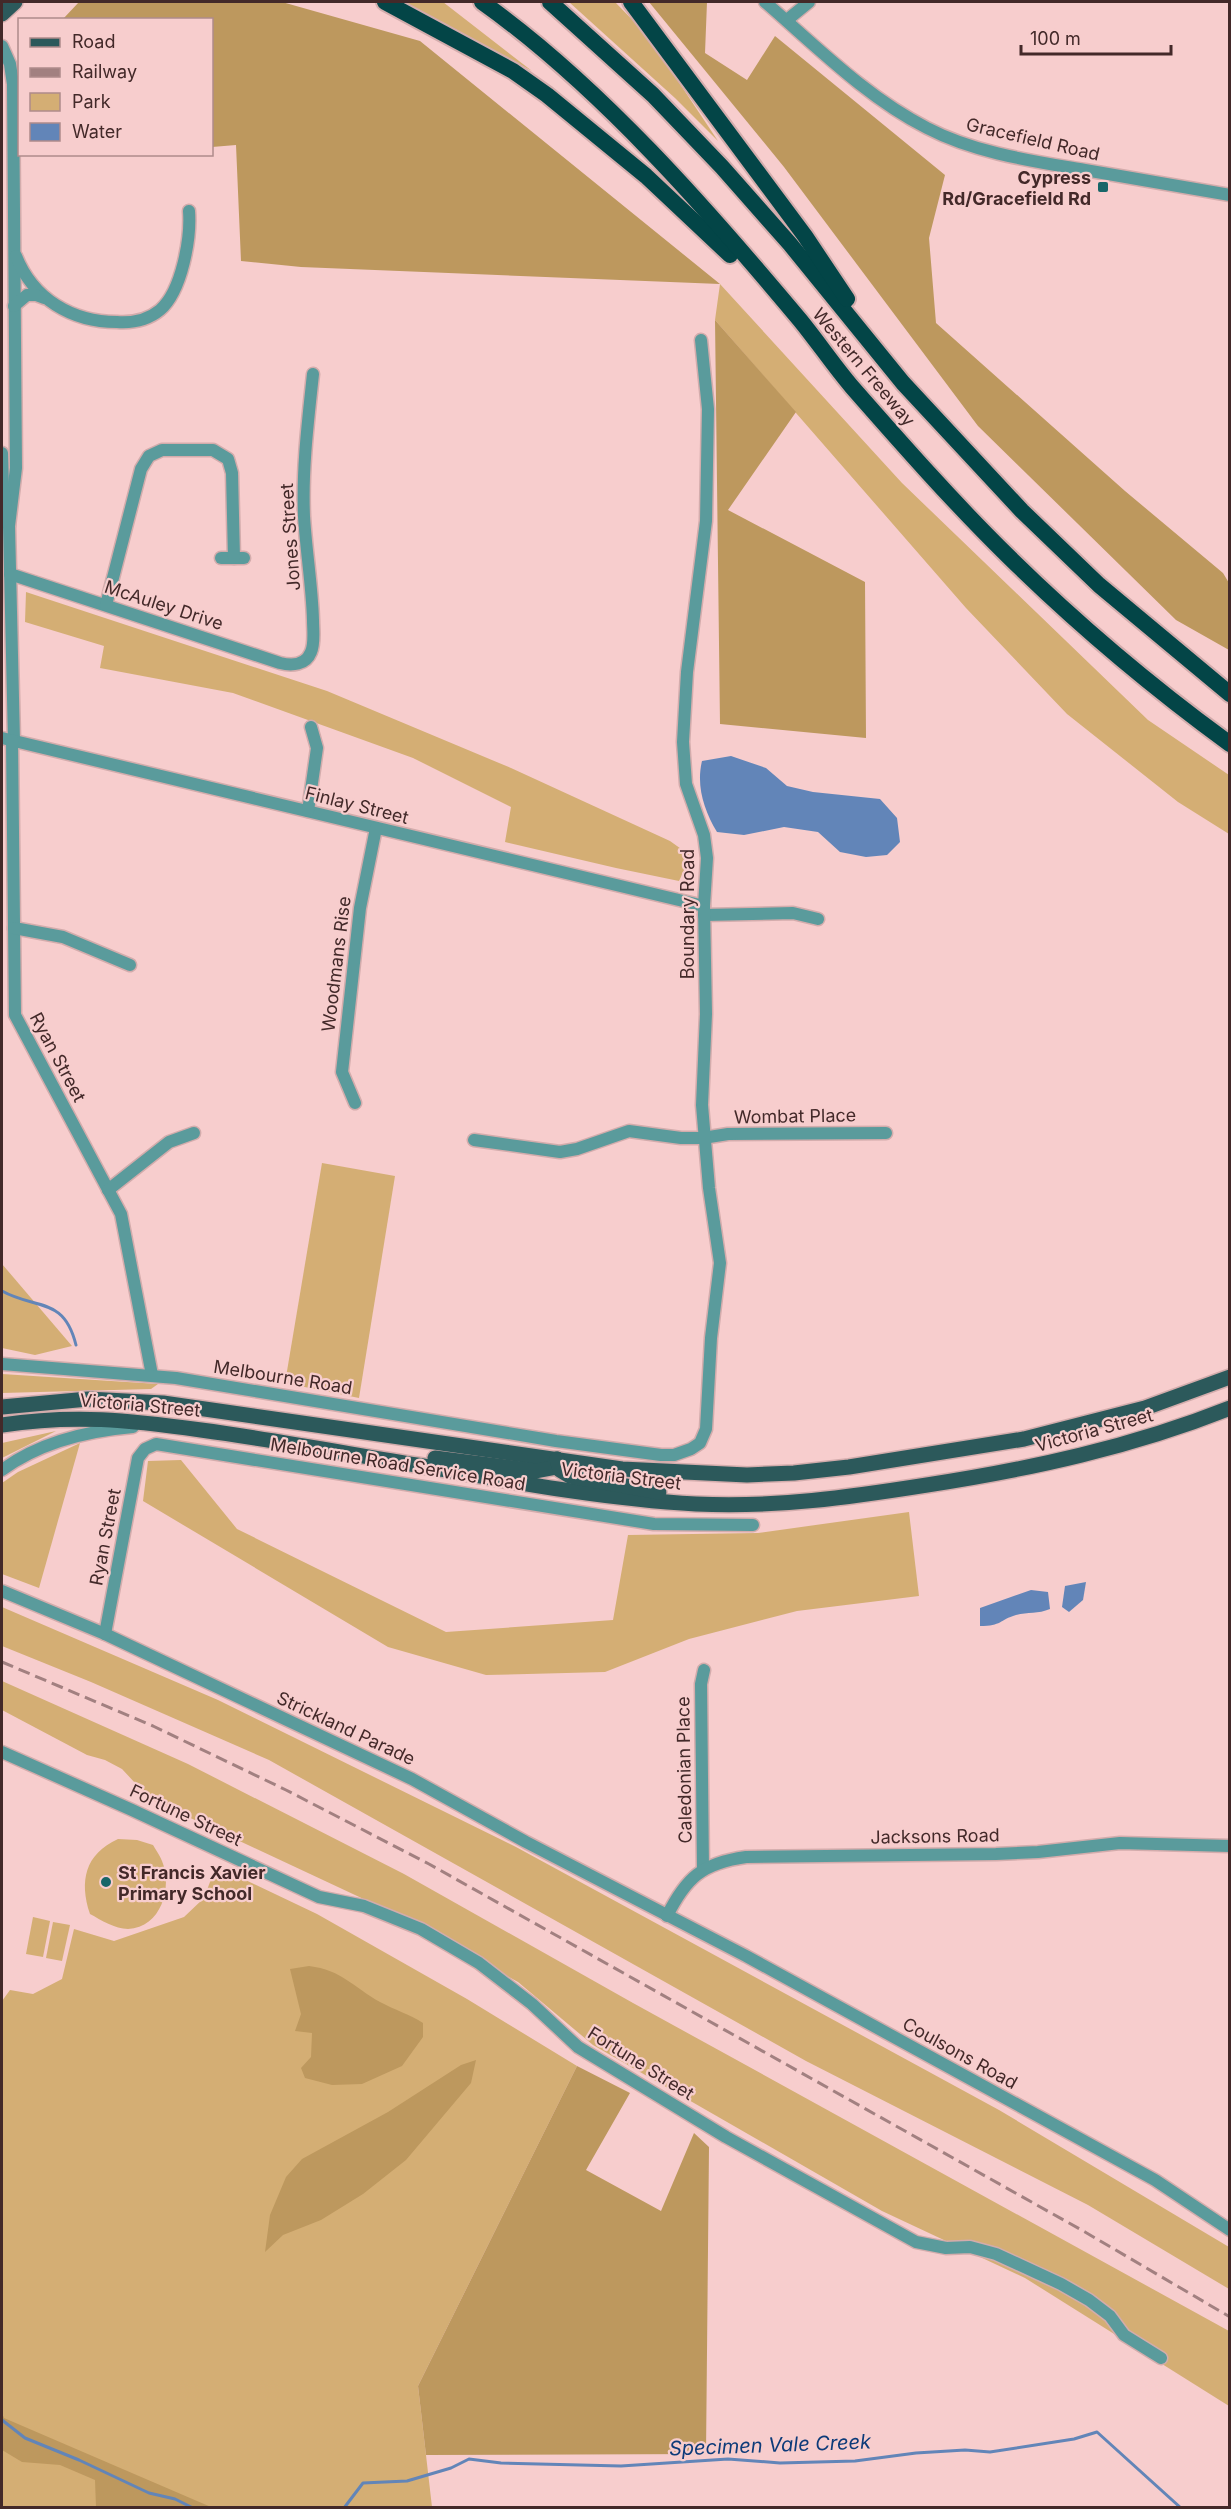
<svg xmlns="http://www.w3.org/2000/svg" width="1231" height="2509" font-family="Inter,sans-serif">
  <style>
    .green { fill: #d4ae74 }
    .forest { fill: #bd985e }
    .water { fill: #6285b8 }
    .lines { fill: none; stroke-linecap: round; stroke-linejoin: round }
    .stream { stroke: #6285b8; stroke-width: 3 }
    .minor-casing { stroke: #d3acac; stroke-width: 15 }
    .major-casing { stroke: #d3acac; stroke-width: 18 }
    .highway-casing { stroke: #d3acac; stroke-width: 20 }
    .minor { stroke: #5a9b9c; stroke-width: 12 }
    .major { stroke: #2c595b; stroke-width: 15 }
    .highway { stroke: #034547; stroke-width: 16 }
    .rail { stroke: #a28080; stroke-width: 3; stroke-dasharray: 12 6; stroke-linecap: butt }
    .poi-dot { fill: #176668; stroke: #f7cdcd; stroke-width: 2 }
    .labels { text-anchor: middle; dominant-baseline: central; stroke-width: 4.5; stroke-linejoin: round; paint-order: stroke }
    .street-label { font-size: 18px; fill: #432929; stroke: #f7cdcd }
    .poi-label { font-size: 18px; font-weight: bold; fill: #432929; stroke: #f7cdcd; text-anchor: end }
    .water-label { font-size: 20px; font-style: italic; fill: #0d3b79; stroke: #f7cdcd }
  </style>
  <rect width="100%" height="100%" fill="#f7cdcd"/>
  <!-- green -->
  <g class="green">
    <path d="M399,2H443L532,71L444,23Z"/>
    <path d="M569,2H615L648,36L718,141L675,98Z"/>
    <path d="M720,284L902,483L1148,720L1229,775V834L1178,802L1067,714L966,608L715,320Z"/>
    <path d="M26,592L327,691L511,768L670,841L691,856L679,881L616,868L505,842L511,807L413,758L233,693L100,668L104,646L25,622Z"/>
    <path d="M322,1163L395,1176L359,1398L285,1383Z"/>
    <path d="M2,1264L72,1346L35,1355L2,1348Z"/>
    <path d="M2,1374L158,1384L151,1389L2,1393Z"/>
    <path d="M56,1431L2,1458V1443Z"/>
    <path d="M80,1443L39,1588L2,1574V1483L18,1472Z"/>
    <path d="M181,1460L237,1529L446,1632L613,1620L628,1535L758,1533L909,1512L919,1596L797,1611L689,1639L605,1672L486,1675L388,1647L143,1501L148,1461Z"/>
    <path d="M2,1607L218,1700L516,1847L999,2110L1229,2247V2289L1088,2205L806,2061L269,1760L91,1682L2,1646Z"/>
    <path d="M2,1681L188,1764L404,1874L633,2003L1229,2331V2406L1025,2278L882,2211L593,2045L518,1982L370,1902L150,1799L122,1769L105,1760L87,1755L2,1710Z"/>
    <path d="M118,1839L137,1840L153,1845C156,1850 160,1856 162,1861C173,1887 161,1928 128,1929C115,1929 101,1920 90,1914C79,1881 85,1854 118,1839Z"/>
    <path d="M216,1866L317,1914L467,1999L577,2066L418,2386L432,2507L2,2508V2001L10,1990L33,1994L62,1979L74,1929L114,1941L184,1917L204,1898Z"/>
    <path d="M33,1917L50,1921L43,1957L26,1954Z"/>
    <path d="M53,1922L70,1925L62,1961L46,1958Z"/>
  </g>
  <!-- forest -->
  <g class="forest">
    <path d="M79,2H282L420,41L720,284L301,267L241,261L236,145L212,147V20L63,19Z"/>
    <path d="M649,2H707L705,53L747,80L775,36L945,175L929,238L936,323L1125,491L1223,573L1229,583V650L1176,620L978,426L784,167Z"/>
    <path d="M715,320L796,412L728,510L865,582L866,738L720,724Z"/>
    <path d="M309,1966C342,1970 353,1987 380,2002C395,2010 409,2014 423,2023V2037L402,2066L362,2084L332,2085L305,2078L301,2068L311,2057L312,2033L295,2031L301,2014L290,1969Z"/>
    <path d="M476,2060L471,2083L406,2160L363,2194L321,2220L283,2235L265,2252L270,2215L286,2177L302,2159L388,2112L461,2065Z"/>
    <path d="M577,2066L630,2093L586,2170L661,2211L694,2133L709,2147L706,2454L426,2455L418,2386Z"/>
    <path d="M2,2413L4,2418L211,2507H96L95,2480L60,2465L22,2462L2,2450Z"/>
  </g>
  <!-- water -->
  <g class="water">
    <path d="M731,756L766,768L787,786L813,792L880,799L897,818L900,842L887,855L866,857L840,852L818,832L784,827L744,835L717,832C704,810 696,786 702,761Z"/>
    <path d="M1086,1582L1083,1600L1069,1612L1062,1607L1065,1586Z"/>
    <path d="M1031,1590L1048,1592L1050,1609C1038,1614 1028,1612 1016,1615C999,1620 1002,1626 980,1626V1608Z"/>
  </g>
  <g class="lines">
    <!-- stream -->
    <g class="stream">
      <path d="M2,1291C36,1310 64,1296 76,1345"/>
      <path d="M2,2420L25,2438L79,2460L149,2493L175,2499L193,2508"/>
      <path d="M344,2508L363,2483L407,2481L451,2468L469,2459L501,2463L621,2466L728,2459L780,2463L855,2461L916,2453L965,2450L990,2452L1074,2439L1097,2432L1181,2508"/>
    </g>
    <!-- minor casing -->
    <g class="minor-casing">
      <g id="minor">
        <path d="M765,2C816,46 866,97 927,128C975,153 1032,161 1085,170C1133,178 1181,187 1230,195"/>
        <path d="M787,20L809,2"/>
        <path d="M2,46L10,64L13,84L16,468L9,526"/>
        <path d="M16,256C33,299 72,322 117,322C132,323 148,320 160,310C182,291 191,238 189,211"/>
        <path d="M14,306L27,295H36L44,298"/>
        <path d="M2,453L3,487L9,526L14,741"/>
        <path d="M221,558H244"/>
        <path d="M10,574L280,663C292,666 306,665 311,652C315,643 313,630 313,620C312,585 306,551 304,516C302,469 308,421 313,374"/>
        <path d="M106,605L141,469L149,456L162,450H213L228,459L232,473L234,558"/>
        <path d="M2,738L704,906"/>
        <path d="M12,740L15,1015L121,1214L152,1375"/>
        <path d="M308,811L317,748L311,727"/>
        <path d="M704,915L793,913L818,919"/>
        <path d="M14,928L63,937L130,965"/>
        <path d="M355,1103L342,1072L360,908L376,828"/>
        <path d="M474,1140L560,1152L577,1149L629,1131L681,1138H703L728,1134L886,1133"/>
        <path d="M108,1190L169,1142L194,1133"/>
        <path d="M2,1364L176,1378L556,1441L661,1455H674L691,1449L700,1443L706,1429L711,1338L720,1263L709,1188L702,1105L706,1014L704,906L707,858L704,835L686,784L683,742L687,672L706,521L708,409L701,340"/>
        <path d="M2,1470C40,1442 86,1431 133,1427"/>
        <path d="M2,1591L105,1634L412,1779L526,1842L746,1956L1155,2180L1230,2230"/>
        <path d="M105,1634L138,1458L145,1449L156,1444L654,1524L753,1525"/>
        <path d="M2,1752L132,1810L319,1897L364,1906L421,1929L479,1963L532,2004L578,2047L726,2137L916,2242L946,2248L970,2247L996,2254L1061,2284L1089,2300L1110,2316L1124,2335L1161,2358"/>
        <path d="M703,1869L701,1684L704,1670"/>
        <path d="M667,1916C686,1878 702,1863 746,1857L996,1854L1038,1852L1120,1843L1230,1846"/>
      </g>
    </g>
    <!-- major casing -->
    <g class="major-casing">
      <g id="major">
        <path d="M2,14L15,2"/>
        <path d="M2,1407L88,1399L163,1403L622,1469L747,1475L794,1473L849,1467L1024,1439L1145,1408L1230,1377"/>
        <path d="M2,1425C74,1414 129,1420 201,1430C275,1440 349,1454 423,1466C514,1482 604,1499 696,1504C774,1508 851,1497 927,1485C1031,1469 1132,1447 1230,1408"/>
        <path d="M435,1458L536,1471L552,1468L557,1459"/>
        <path d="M557,1459L560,1470L570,1476L659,1492"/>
      </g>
    </g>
    <!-- highway casing -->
    <g class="highway-casing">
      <g id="highway">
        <path d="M385,2L513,71L547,95L646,176L730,255"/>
        <path d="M482,2C599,85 708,210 800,320C818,342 834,366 852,387C902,444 953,502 1007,555C1076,623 1152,687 1230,744"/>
        <path d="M550,2L653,95L722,167L790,244L903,383L1022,511L1099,585L1230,694"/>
        <path d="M631,2L805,236L847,299"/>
      </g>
    </g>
    <!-- minor -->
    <use href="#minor" class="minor"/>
    <!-- major -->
    <use href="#major" class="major"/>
    <!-- highway -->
    <use href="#highway" class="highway"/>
    <!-- rail -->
    <path class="rail" d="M2,1662L153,1726L286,1790L429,1864L1085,2232L1230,2317"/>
  </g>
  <!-- markers -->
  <g class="poi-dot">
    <rect x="1097" y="181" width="12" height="12" rx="3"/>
    <circle cx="106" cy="1882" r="6"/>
  </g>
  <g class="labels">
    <!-- street labels -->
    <g class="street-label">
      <text transform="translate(1033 139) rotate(13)">Gracefield Road</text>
      <text transform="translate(864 367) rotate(50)">Western Freeway</text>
      <text transform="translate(290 537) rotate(-94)">Jones Street</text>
      <text transform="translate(164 605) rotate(18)">McAuley Drive</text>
      <text transform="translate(357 805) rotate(14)">Finlay Street</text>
      <text transform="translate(687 914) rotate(-90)">Boundary Road</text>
      <text transform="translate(336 964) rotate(-83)">Woodmans Rise</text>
      <text transform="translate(58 1057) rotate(62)">Ryan Street</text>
      <text transform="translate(795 1116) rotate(-1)">Wombat Place</text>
      <text transform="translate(283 1377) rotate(9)">Melbourne Road</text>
      <text transform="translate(140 1405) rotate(5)">Victoria Street</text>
      <text transform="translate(1094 1430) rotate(-15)">Victoria Street</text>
      <text transform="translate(398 1464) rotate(9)">Melbourne Road Service Road</text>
      <text transform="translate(621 1476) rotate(7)">Victoria Street</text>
      <text transform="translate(105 1537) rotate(-79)">Ryan Street</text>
      <text transform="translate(346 1728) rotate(25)">Strickland Parade</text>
      <text transform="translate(684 1770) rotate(-91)">Caledonian Place</text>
      <text transform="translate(186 1815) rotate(25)">Fortune Street</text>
      <text transform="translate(935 1836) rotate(-1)">Jacksons Road</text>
      <text transform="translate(960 2053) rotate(29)">Coulsons Road</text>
      <text transform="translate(641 2063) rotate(32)">Fortune Street</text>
    </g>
    <!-- poi labels -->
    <g class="poi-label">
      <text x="1091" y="177">Cypress<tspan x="1091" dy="21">Rd/Gracefield Rd</tspan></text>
      <text x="118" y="1872" text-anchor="start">St Francis Xavier<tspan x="118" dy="21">Primary School</tspan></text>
    </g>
    <!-- water labels -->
    <g class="water-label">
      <text transform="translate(770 2445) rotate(-2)">Specimen Vale Creek</text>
    </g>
  </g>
  <!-- border -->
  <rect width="1231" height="2509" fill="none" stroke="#432929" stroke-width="6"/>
  <!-- legend -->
  <rect x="18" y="18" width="195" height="138" fill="#f7cdcd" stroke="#af8b8b" stroke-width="1.5"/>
  <rect x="30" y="38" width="30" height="9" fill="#2c595b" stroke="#af8b8b" stroke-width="1.5"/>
  <text x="72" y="48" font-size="18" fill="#432929">Road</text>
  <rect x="30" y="68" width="30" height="9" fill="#a28080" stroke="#af8b8b" stroke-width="1.5"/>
  <text x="72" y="78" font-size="18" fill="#432929">Railway</text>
  <rect x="30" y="93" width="30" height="18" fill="#d4ae74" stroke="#af8b8b" stroke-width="1.5"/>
  <text x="72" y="108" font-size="18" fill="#432929">Park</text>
  <rect x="30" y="123" width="30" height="18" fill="#6285b8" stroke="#af8b8b" stroke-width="1.5"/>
  <text x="72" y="138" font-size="18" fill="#432929">Water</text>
  <!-- scale -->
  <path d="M1021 45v9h150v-9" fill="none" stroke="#432929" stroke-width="3"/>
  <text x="1030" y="45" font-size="18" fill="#432929" stroke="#f7cdcd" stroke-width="4.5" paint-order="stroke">100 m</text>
</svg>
